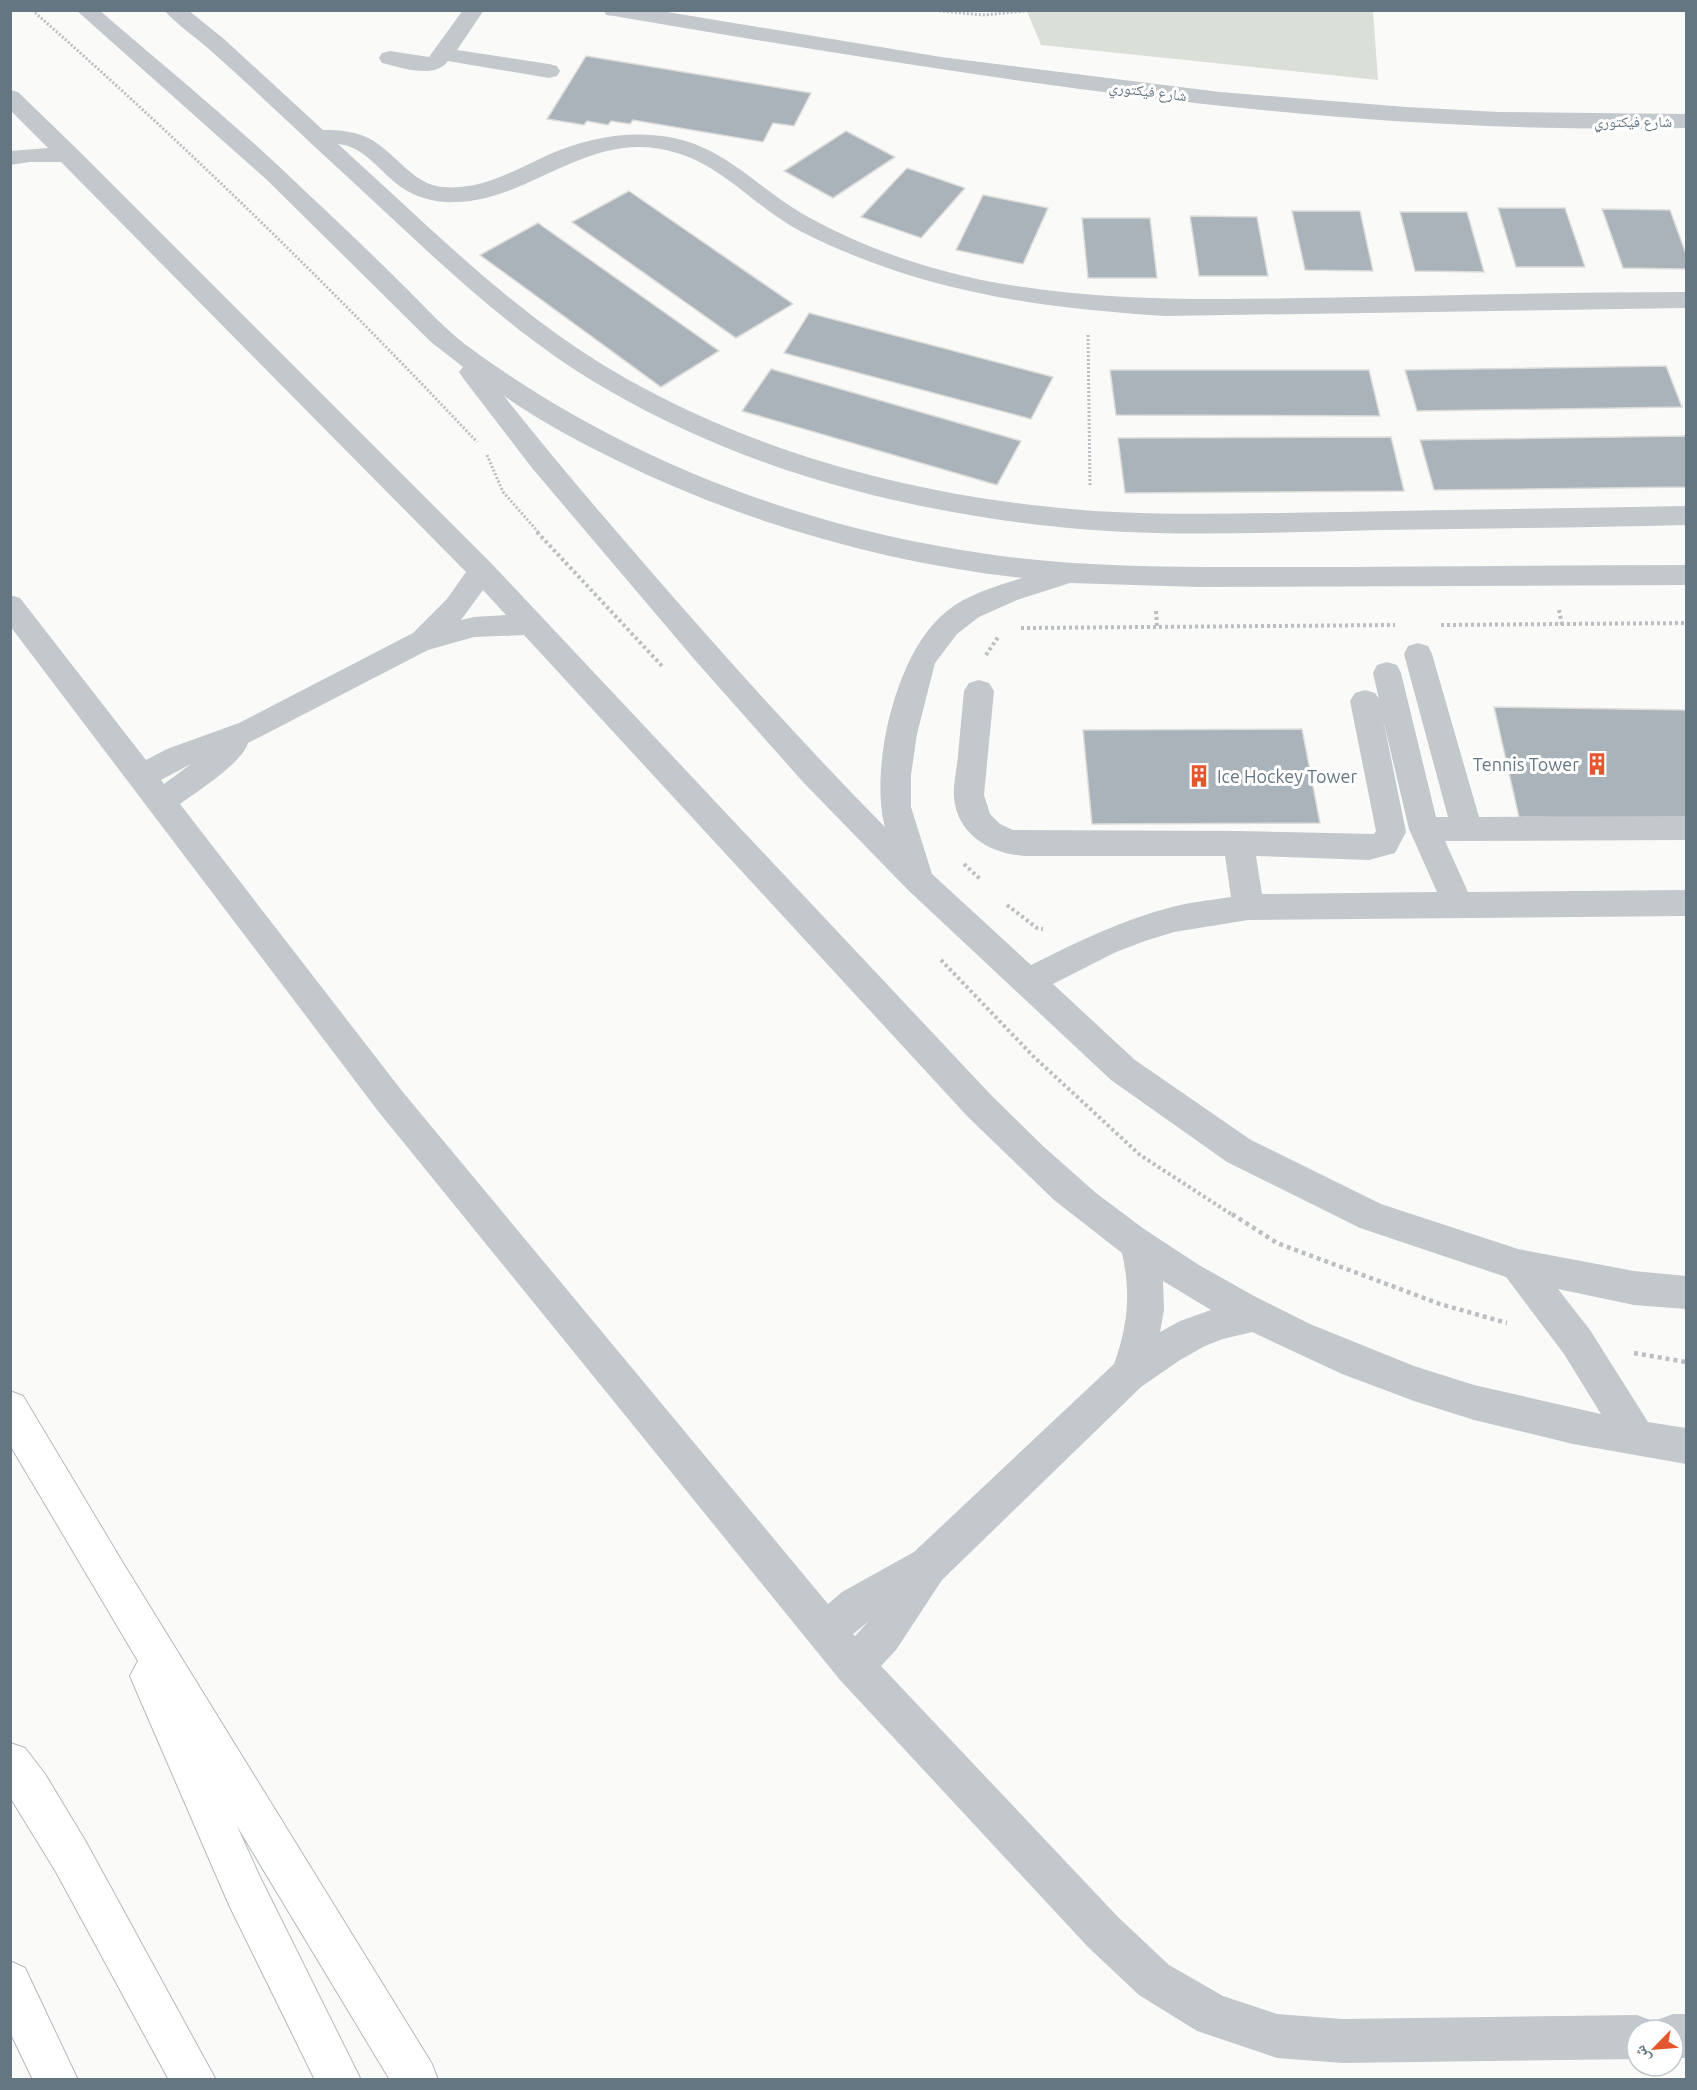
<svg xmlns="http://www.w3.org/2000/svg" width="1697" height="2090" font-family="Ubuntu,'Noto Naskh Arabic',sans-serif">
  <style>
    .green { fill: #dadfd7 }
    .building { fill: #aab3b9; stroke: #dcdcda; stroke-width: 1.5 }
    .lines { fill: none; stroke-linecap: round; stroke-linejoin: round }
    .highway-casing { stroke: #b4b9bd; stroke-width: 2 }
    .path-far2 { stroke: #bbbfc2; stroke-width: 3; stroke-dasharray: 2 2; stroke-linecap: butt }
    .path-far1 { stroke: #bbbfc2; stroke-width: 4; stroke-dasharray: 3 3; stroke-linecap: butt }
    .path { stroke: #bbbfc2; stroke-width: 4.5; stroke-dasharray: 4 4; stroke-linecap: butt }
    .minor { fill: #c3c8cc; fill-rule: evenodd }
    .highway { fill: #fff; fill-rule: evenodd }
    .labels { text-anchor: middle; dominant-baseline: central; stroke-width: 6; stroke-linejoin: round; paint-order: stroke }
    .far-street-label { font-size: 15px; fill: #657683; stroke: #fff }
    .poi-label { font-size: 18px; fill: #657683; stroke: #fff; text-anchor: end }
  </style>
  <rect width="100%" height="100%" fill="#fafaf8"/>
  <!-- green -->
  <path class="green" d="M1027,11H1373L1378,80L1041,45Z"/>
  <!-- building -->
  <g class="building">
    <path d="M586,56L811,93L794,126L773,123L763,142L633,120L630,124L611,121L608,125L587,121L584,125L547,119Z"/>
    <path d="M846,131L895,157L833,198L784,171Z"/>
    <path d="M907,168L965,188L921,238L861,217Z"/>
    <path d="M629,191L793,304L736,338L572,222Z"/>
    <path d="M983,195L1048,208L1023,264L956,250Z"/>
    <path d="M1498,208H1565L1585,267H1516Z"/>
    <path d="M1602,209L1670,210L1686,254V269L1623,268Z"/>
    <path d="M1292,211H1360L1373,271L1305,270Z"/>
    <path d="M1400,212H1467L1484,272L1415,271Z"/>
    <path d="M1190,216L1257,217L1268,276H1199Z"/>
    <path d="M1082,218H1150L1157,278H1088Z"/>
    <path d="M538,223L719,351L661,387L480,255Z"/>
    <path d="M809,313L1053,377L1031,419L784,353Z"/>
    <path d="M1666,366L1682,407L1417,411L1405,370Z"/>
    <path d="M771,369L1021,441L997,485L742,411Z"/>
    <path d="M1110,370H1369L1380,416L1116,415Z"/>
    <path d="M1686,436V487L1434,490L1420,440Z"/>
    <path d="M1391,437L1404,491L1125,493L1118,438Z"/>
    <path d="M1494,707L1686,710V820L1519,817Z"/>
    <path d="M1302,729L1320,823L1092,824L1083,730Z"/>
  </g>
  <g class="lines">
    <!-- highway casing -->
    <g class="highway-casing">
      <g id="highway">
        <path d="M10,1391L23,1396L123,1563L432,2064L438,2080H390L237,1826L259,1875L361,2080H315L229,1905L136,1690L130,1676L138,1661L10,1445Z"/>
        <path d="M10,1743L25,1748L45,1774L86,1842L216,2080H169L56,1872L10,1797Z"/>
        <path d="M10,1961L25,1968L78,2080H33L10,2032Z"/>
      </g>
    </g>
    <!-- path-far2 -->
    <g class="path-far2">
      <path d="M32,10C188,147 335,291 477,442"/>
      <path d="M931,10L983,15L1036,10"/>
      <path d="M1088,335L1090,486"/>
      <path d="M487,455L503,492L539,533"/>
    </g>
    <!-- path-far1 -->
    <g class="path-far1">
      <path d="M537,532L663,667"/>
      <path d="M1559,610L1562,625"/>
      <path d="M1156,611L1157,626"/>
      <path d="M1441,625L1686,623"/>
      <path d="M1021,628L1395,625"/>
      <path d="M986,655L998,637"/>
      <path d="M964,864L980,879"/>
      <path d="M1007,905L1037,928L1043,929"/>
      <path d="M941,960L1033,1056L1140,1155L1234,1216"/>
    </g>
    <!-- path -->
    <g class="path">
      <path d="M1232,1214L1277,1243L1440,1304L1507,1323"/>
      <path d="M1634,1353L1686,1362"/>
    </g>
    <!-- minor -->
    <g class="minor">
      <path d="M76,10H99C169,70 240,128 306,192C340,224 375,257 408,290C427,309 445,329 466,345C619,458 799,527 987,554C1089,569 1193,567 1297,567C1426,567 1557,565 1686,565V585L1199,587L1070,583L1017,600L979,617L957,634L935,663L917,734L911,775V807L932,874L1031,965C1077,942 1122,920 1172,907C1191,902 1211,900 1231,897L1225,856H1025C991,854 957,835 954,797C953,783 957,769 958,755C960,734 962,712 964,691L969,683L979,680L989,683L994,691L984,795L990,814L1000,824L1013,830L1239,831L1374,834L1376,831L1350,701L1355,693L1365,690L1375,693L1379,699L1373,673L1377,665L1387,662L1397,665L1401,673L1436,817H1448L1404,654L1408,646L1418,643L1428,646L1432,654L1479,817L1686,816V840L1445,841L1468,892L1686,890V916L1248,920L1174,932L1145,941L1116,952L1053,984L1135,1060L1251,1140L1381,1204L1518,1249L1634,1271L1686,1276V1309L1634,1305L1558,1289L1590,1330L1648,1422L1686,1428V1464L1573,1444L1474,1420L1414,1401L1342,1374L1252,1332L1223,1339L1205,1346L1180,1360L1141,1387L942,1580L896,1650L881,1666L1118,1917L1169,1965L1223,1996L1277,2014L1342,2019L1637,2015L1653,2021L1655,2027L1657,2020L1673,2014H1686V2058H1673V2030H1637V2059L1342,2063L1277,2058L1197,2031L1139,1995L1088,1947L840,1680L378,1111L10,626V595L20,598L146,760L167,749L239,723L413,633L447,599L466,572L61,162H30L10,165V151L48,148L10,110V90L18,92L78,150L491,563L992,1096L1043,1146L1096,1193L1144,1229L1199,1265L1254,1296L1310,1324L1414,1366L1474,1385L1601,1414L1564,1354L1506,1277L1360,1228L1227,1162L1111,1080L908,890L803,782L694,659L532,468L463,378L459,372L463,367L431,342L267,180ZM504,396C540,421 579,442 618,461C745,523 882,562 1022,578C996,586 968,594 947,611C896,650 869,768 885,827C805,746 729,661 654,575C603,516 552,457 504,396ZM483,590L506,615L474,617L461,620ZM524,635L968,1117L1054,1200L1122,1253C1131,1293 1128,1326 1114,1364L914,1552L842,1592L828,1604L402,1091L180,804C198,791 242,763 248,743L428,650L474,637ZM1383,719L1409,829L1437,892L1262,894L1256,856L1369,860L1395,853L1406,832ZM191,764L164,784L161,780L189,765ZM1163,1281L1211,1310L1180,1321L1160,1332L1164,1310ZM869,1621L868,1622L855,1636L853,1634Z"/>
      <path d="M164,10H188L224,39L323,130C339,130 357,131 372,140C395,153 413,184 442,187C481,191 515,170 550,154C587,138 629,130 669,137C722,146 754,184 798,211C857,246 925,269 992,282C1097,301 1201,300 1307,298C1433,296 1560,292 1686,292V308L1165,316C1036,308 919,291 802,232C758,210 725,167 677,153C591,126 534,200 456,202C437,203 416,198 401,187C381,173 364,146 338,144C430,227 518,318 627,379C770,459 931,499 1094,511C1177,516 1260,513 1343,512C1457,510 1571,508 1686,506V525C1585,528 1483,528 1381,530C1285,532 1189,537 1093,530C925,517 754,475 608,390C507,332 425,248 340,170C296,130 253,88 209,49C194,36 177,25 164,10Z"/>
      <path d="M463,10H484L457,50L549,64L557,66L560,71L557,76L549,78L448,61C435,80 400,67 382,63L379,58L382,53L390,51L429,57Z"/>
      <path d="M604,10H655L941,57L1220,92L1406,107L1499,112L1686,114V128C1326,136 968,76 614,16L606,15Z"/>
    </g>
    <!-- highway -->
    <use href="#highway" class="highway"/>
  </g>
  <!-- icons -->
  <defs>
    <g id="building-bare" transform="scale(1.8)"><path d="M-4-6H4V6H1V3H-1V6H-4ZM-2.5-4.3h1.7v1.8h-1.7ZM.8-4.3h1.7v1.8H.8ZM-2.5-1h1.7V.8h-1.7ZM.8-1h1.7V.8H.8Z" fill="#e4572e" stroke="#fff" stroke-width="2.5" paint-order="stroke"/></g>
  </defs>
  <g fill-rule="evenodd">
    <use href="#building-bare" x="1597" y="764"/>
    <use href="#building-bare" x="1199" y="776"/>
  </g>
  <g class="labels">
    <!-- far-street labels -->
    <g class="far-street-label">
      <text transform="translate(1148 91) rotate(7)">شارع فيكتوري</text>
      <text x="1633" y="121">شارع فيكتوري</text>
    </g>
    <!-- poi labels -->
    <g class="poi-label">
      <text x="1579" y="764">Tennis Tower</text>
      <text x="1217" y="776" text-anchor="start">Ice Hockey Tower</text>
    </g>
  </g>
  <!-- border -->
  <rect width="1697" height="2090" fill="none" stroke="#657683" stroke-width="24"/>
  <!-- north arrow -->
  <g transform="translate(1655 2048) rotate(245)"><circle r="28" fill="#ffffff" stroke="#c1c8cd" stroke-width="1.5"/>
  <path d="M0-4.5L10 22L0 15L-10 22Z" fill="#e4572e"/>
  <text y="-9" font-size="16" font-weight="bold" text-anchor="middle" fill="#657683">ش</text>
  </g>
</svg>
